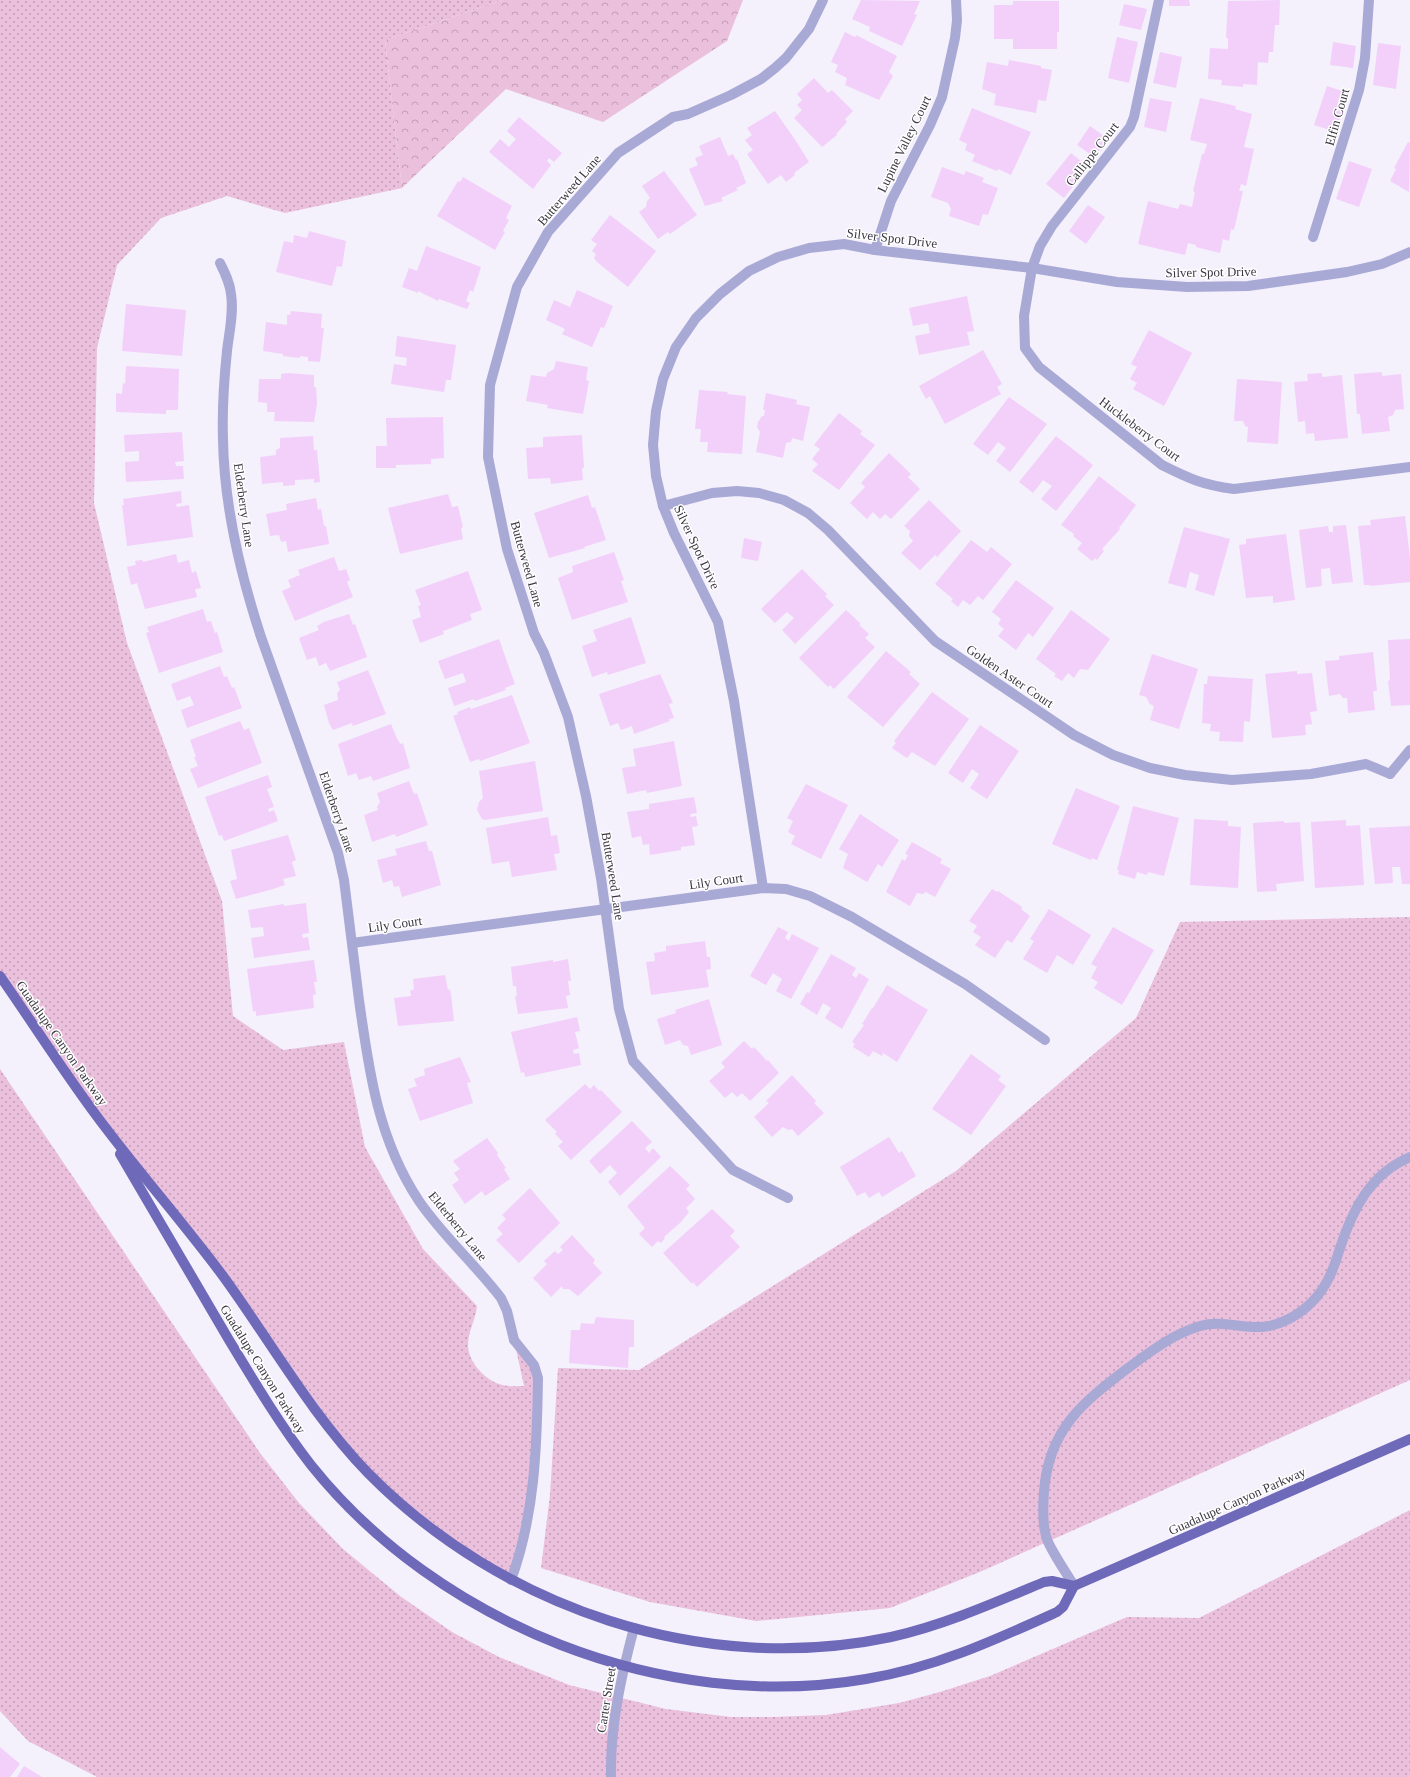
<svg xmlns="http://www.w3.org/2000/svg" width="1410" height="1777" font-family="Georgia,serif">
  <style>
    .grass { fill: url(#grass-dots) }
    .forest { fill: url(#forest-crowns) }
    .building { fill: #f3d0fa }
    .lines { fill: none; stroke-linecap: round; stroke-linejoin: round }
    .service { stroke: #a9a9d6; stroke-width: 10 }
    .minor { stroke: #a9a9d6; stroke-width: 10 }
    .tertiary { stroke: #a9a9d6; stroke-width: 10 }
    .primary { stroke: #6e69b9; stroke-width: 10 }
    .labels { text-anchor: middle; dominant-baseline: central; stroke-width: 3; stroke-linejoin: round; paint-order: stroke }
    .street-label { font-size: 13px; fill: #3b3742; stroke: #fff }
  </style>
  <defs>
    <pattern id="grass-dots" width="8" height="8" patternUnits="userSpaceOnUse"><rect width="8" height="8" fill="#ebc0dc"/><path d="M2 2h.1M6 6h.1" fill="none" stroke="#c09db4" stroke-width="1.8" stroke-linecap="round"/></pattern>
    <pattern id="forest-crowns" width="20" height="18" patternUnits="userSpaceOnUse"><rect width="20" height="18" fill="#ebc0dc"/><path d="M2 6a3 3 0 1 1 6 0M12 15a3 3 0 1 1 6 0" fill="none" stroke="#c09db4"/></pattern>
  </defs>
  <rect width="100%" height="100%" fill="#f4f0fc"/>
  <!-- grass -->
  <g class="grass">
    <path d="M0,0H503L385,40L402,188L285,213L227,196L161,218L117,265L97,348L94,503L127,643L222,901L233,1016L283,1050L344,1042L365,1147L423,1249L477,1306C476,1319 468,1331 468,1345C468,1361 484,1379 499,1384C507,1387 517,1386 524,1386L514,1340L534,1365L536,1455L511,1580L480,1563L368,1473L226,1280L103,1125L0,976Z"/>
    <path d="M1410,917V1380L982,1571L890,1608L756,1621L650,1602L541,1568L550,1495L558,1368L639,1370L956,1171L1136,1018L1180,922Z"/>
    <path d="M0,1069L260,1453L299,1503L343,1549L400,1596L452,1632L499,1657L569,1685L666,1709L731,1717H773L826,1715L899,1703L940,1692L990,1676L1127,1617L1199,1618L1410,1510V1777H97L28,1741L0,1711Z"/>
  </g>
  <!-- forest -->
  <path class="forest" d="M503,0H743L727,41L603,122L506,89L402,188L385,40Z"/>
  <!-- building -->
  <g class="building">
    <path d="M861,0L920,1L914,14L917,15L902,46L869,31L870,27L852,19Z"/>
    <path d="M1169,0H1189L1190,6H1169Z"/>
    <path d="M1280,0L1279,25H1275L1273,52H1269L1268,63L1258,62L1257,85L1243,84V87L1221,85L1222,80L1208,79L1210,48L1228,49V38H1226L1228,1Z"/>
    <path d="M1013,1H1059V32H1057V49H1013V39H994V5H1013Z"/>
    <path d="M1124,4L1147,9L1141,30L1119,25Z"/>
    <path d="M845,32L855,37L856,35L897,56L889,72L893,76L879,100L845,85L847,78L835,72L838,65L831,62Z"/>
    <path d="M1117,37L1138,42L1129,83L1108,78Z"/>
    <path d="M1333,42L1356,46L1353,68L1330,65Z"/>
    <path d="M1378,43L1401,46L1396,89L1373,85Z"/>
    <path d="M1160,52L1182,57L1176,88L1153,83Z"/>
    <path d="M1009,60L1041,66V68L1052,70L1046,101L1038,100L1036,113L994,105L996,94L982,89L987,62L1008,66Z"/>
    <path d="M814,78L828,93L832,90L853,111L845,119L847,122L836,134L837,135L822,147L794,118L802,110L797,105L802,100L797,94Z"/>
    <path d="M1327,86L1348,93L1336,132L1314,125Z"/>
    <path d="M1150,98L1172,102L1166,132L1144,127Z"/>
    <path d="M1200,98L1236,106L1235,109L1252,114L1244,147L1254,149L1246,186L1241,184L1239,191H1243L1234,230L1231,229L1229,241L1223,239L1220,253L1196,247V245L1188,243L1185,255L1138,244L1148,201L1178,209L1180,204L1192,207L1195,192L1193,191L1202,154H1204L1207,144L1190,140Z"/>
    <path d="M972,108L1031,132L1011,175L998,169L997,171L972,161L975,155L965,150L967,144L959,140Z"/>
    <path d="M775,111L796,141L809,162L794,173L795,175L786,182L781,175L768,184L747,154L753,150L745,140L752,135L747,128Z"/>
    <path d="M519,117L562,153L554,162L549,158L547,161L551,165L533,189L489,152L500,139L509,147L516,139L507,131Z"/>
    <path d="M1090,126L1108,139L1094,157L1077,145Z"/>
    <path d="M720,137L728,156L733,154L736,160L737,159L746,183L736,188L738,190L721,198L723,201L705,206L689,169L698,165L695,158L703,155L699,146Z"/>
    <path d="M1408,142L1410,143L1409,192L1390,181L1396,169L1394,168Z"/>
    <path d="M1071,153L1088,167L1064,198L1046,184Z"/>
    <path d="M1349,161L1372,169L1359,207L1336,199Z"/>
    <path d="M942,167L964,175L966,171L984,178L982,182L998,188L988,215L983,214L979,226L949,216L951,209L948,203L931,197Z"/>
    <path d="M664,171L697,215L670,234L668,232L658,239L639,212L646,207L647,201L650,198L642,186Z"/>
    <path d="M463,177L512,206L506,218L509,220L503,231L505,232L495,250L437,216L458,181L460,182Z"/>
    <path d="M1088,205L1105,217L1086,244L1069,231Z"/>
    <path d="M610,215L656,251L628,287L597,262L594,258L596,254L592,251L597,244L591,240Z"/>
    <path d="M309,231L346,241L342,267L337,266L332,286L276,272L284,241L293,243L294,235L307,238Z"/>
    <path d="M426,246L481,267L473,292L470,290L466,301L470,303L467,309L439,299L438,301L418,291V293L402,287L409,268L417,271Z"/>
    <path d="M577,290L613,306L604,328L601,327L592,347L562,334L565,329L546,320L554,300L570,307Z"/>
    <path d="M967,296L974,331L967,332L970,345L919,355L915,336L930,333L928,323L913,326L909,308Z"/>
    <path d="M126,304L186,310L182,356L122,351Z"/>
    <path d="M291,311L322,314L321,328H324L320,362L308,361V357L301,356L299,358L283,356V354L263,351L266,322L287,325V315H290Z"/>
    <path d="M1149,330L1192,353L1164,406L1133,389L1137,383L1130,379L1137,367L1131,364Z"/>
    <path d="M397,336L456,345L451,380H446L444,392L391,384L394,364L406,366L407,358L395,356Z"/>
    <path d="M983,350L1002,384L997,387L1001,394L945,424L930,396L926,399L919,386Z"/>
    <path d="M556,361L588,367L586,380L589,381L583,414L547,408L548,405L526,401L531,375L546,377L547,373L554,369Z"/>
    <path d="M126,366L179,369L178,410H166V414L116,412V393L122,394L123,383L125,384Z"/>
    <path d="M1382,372V376L1401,374L1404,409L1395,410L1393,415L1388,417L1390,431L1362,434L1360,414H1357L1354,374Z"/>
    <path d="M288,373L314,375V387H316L317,404L314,422L274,421L275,412H267V403L258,402L259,379H281V374Z"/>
    <path d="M1322,373V377L1342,375L1348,438L1315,441L1314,433L1306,434L1305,421L1298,422L1294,382L1308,381L1307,374Z"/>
    <path d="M1237,379L1282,382L1278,444L1247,442L1248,427L1245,426L1243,421H1234Z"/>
    <path d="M699,390L728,392L727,394L746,396L742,454L707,452L708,442H700L701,429H695Z"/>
    <path d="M766,393L797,400L796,404L810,407L803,441L792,438L791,442L786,443L783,458L756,452L760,432L757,427L758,422L762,416H764L765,410H763Z"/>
    <path d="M1009,397L1047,424L1010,472L996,461L1006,448L998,442L988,455L973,444Z"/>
    <path d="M839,413L862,431L860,434L875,445L839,490L812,471L818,464L812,459L820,449L814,445Z"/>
    <path d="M443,417L444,458L431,459V464L396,465V468H376V446H387L386,418Z"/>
    <path d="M182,432L184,461L175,462L176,466H183L184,479L126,482L125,462L139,461V451L125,452L124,435Z"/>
    <path d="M582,435L584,468H582L583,480L551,484L550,478L528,479L526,448L543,447V437Z"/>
    <path d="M313,436L314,450H317L320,482L314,483V479L295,480V485L283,486V482L262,484L260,457L276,455V450L280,448V438Z"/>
    <path d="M1056,436L1093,465L1056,511L1041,499L1052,486L1043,480L1033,493L1019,482Z"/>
    <path d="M889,453L911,474L908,477L920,489L891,519L885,514L880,519L873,512L867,519L850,503L865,487L861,483Z"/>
    <path d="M1099,476L1136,505L1119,528L1120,529L1102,549L1104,551L1097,560L1095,558L1092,561L1077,549L1082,543L1073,536L1074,534L1061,525Z"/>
    <path d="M181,491L182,503L176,504L177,507L189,505L193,537L127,546L122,505H124L123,499Z"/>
    <path d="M448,494L452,507L458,506L463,527L461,528L463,539L400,554L388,508Z"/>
    <path d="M588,495L592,508L595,507L606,540L584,547L585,548L549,558L534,513Z"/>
    <path d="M316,498L318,510L321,509L324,526H326L329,544L288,552L286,541L281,542L279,535L270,536L266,514L287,510L286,504Z"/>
    <path d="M929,500L961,531L937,557L935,555L920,570L901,553L913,541L909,536L910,531L904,526Z"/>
    <path d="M1405,516L1410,558V582L1370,586V585H1364L1358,526L1371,525L1370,520Z"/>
    <path d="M1346,525L1353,582L1332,584L1330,568L1321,569L1322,586L1306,588L1299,530L1328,526L1329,532H1333V526Z"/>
    <path d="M1184,527L1230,539L1214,596L1195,590L1199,575L1190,572L1186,588L1168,583Z"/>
    <path d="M1286,534L1295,600L1273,603V596L1246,598L1239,545L1246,544V539Z"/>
    <path d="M744,538L762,542L758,561L741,558Z"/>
    <path d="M971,540L987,552L991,547L1012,564L983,600L978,596L970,605L963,600L958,607L951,601L953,599L935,584Z"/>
    <path d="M614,552L624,580L621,581L628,602L572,620L558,578L573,572L572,566Z"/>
    <path d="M176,554L178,563L189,560L192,573L196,571L201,588L195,589L197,597L145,609L137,583L131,585L127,567L136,565L135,561L142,560L143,562Z"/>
    <path d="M334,557L339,571L346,569L350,580L347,582L353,597L295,621L282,591L291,587L288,580L300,575L298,570Z"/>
    <path d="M802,569L827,594L825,596L834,605L795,644L782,630L794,618L787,612L775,623L761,609Z"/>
    <path d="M468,571L482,610L470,614L472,620L443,631L444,634L420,643L412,620L421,617L418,606L421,605L415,590Z"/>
    <path d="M1016,580L1054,608L1033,637L1028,633L1016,650L998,636L1004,629L998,624L1001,619L992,612Z"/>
    <path d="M203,609L207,622L211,621L215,633L217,632L223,652L159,673L146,633L149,632L147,627Z"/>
    <path d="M846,610L861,624L859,625L869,634L865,638L875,647L834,689L830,685L828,687L799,658Z"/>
    <path d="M1071,610L1110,639L1088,670L1080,669L1074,678L1068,673L1062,681L1054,676L1056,674L1036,659Z"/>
    <path d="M349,614L353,625L355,624L367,657L330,671L326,663L319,666L316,657L307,660L299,638L319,630L317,626L324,622Z"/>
    <path d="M631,617L646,663L608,675L607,672L592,677L582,646L597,641L593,630Z"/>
    <path d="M499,639L515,684L505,688L506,690L475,701L474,699L454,706L448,688L466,682L463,673L445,679L438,661Z"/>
    <path d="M1410,639V705L1391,706L1388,681L1390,680L1388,640Z"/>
    <path d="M886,651L911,672L909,674L920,684L883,727L847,697Z"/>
    <path d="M1373,652L1377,691H1373L1375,710L1348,713L1347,698H1343L1340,694L1329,696L1325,661L1339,660V656Z"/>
    <path d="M1152,654L1198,669L1179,729L1150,720L1154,706L1150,704L1146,697L1139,695Z"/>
    <path d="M220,666L224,677L227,676L232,688L234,687L242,708L187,728L181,710L194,705L190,696L177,701L171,684Z"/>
    <path d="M368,670L386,714L353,726L352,723L333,730L329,723L324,705L338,700L337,693L340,690L337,682Z"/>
    <path d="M1297,671V674L1312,673L1317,711L1310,712L1312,724L1305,725L1306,735L1272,738L1265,674Z"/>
    <path d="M660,674L673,703L669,704L674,718L669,719L670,721L634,734L632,726L621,730L618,723L610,726L599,694Z"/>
    <path d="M1208,676L1253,679L1250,722L1244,721L1243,742L1219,741L1220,732L1210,731L1211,724L1202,723L1204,684H1207Z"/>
    <path d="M932,692L969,719L935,766L912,752L907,758L892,748L896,743L894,741Z"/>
    <path d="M512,695L530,743L480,761L479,759L470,762L453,716L458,714L457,712L470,707L471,709Z"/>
    <path d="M240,721L244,730L249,728L262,763L198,788L190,769L198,766L194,757H196L190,740Z"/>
    <path d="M391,724L398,741H399L400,744L403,743L410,768L373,781L371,776L359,780L356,773L348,776L338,744Z"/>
    <path d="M980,725L1019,751L987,799L970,788L979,774L972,769L963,783L948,773Z"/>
    <path d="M674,741L682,786L647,793L646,790L627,794L622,768L636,766L633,749Z"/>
    <path d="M535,761L543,811L485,820L482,819L477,810L479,802L483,798L479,771Z"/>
    <path d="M268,775L272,787L267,789L274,807L268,809L269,812L274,810L278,821L224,841L222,835L219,836L205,797Z"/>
    <path d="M409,781L414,794L417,793L428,825L396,837L395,834L372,842L364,815L378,810L377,807L380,802L377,793Z"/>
    <path d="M806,784L848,805L821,859L791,844L795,836L788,832L793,821L787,818Z"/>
    <path d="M1076,788L1120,806L1097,860L1092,858L1091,860L1052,844Z"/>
    <path d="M694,797L697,813L690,814L691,817L696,816L698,826L692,827L695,845L681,847V850L650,855L649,844L643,845L641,836L632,838L627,812L649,809V804Z"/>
    <path d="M1133,806L1179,818L1164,876L1148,872L1147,875L1137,872L1135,879L1118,874L1119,870H1117Z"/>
    <path d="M860,814L899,840L882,867L878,864L867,882L843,868L848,854L839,849Z"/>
    <path d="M548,817L551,836L557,835L560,853L554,854L557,870L512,877L509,861L492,864L486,828Z"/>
    <path d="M1194,819L1228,821V826L1241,827L1238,888L1190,885Z"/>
    <path d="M1346,820V826L1360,825L1364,885L1315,888L1311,822Z"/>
    <path d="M1284,821V823L1300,822L1304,881L1276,884L1277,891L1257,892L1253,823Z"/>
    <path d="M1410,826V884H1402L1400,867H1392L1393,883L1375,884L1369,828Z"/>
    <path d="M288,835L296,860L292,862L296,876L283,879L285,885L273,889L236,899L230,881L237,879L231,850Z"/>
    <path d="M426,841L429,851H432L441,885L402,897L399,886L394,887L392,880L383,883L377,860L397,855L395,849Z"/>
    <path d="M912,842L942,859L940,863L951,869L935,897L926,892L923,894L917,893L910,906L886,892L902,859L905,861L908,855L905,854Z"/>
    <path d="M992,889L997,892L998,891L1022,907L1021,909L1030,916L1012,943L1007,940L995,958L975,945L981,937L973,932L977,926L969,921Z"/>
    <path d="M306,903L309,933L302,934L303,938L308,937L310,950L254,958L251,938L264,936L263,927L251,928L248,910L284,904V906Z"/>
    <path d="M1049,909L1091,935L1073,965L1057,955L1047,973L1023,959L1034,941L1030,939Z"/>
    <path d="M778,927L788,932L785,938L789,941L792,934L819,948L791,999L776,991L782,979L773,973L766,985L750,976Z"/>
    <path d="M1113,927L1154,950L1122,1005L1094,988L1098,982L1091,978L1097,967L1091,964Z"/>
    <path d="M705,941L707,957H710L711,969L706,970L709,987L651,995L646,962L655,961L654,953L666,951V946Z"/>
    <path d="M831,954L856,968L852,975L856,978L859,973L869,979L842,1029L825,1018L831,1008L823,1003L817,1015L800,1004L807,992L809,993Z"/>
    <path d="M568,959L571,981H568L570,995L566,996L568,1008L518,1014L515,996H517L516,986H513L511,967L553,960V962Z"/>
    <path d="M314,960L317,982H314L316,994L313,995L314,1008L256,1016V1011L253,1012L247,969Z"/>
    <path d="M445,975L448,990L450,989L452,1002L454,1021L398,1026L394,998L411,996L410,991L414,989L413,979Z"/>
    <path d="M887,985L928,1010L897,1062L883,1053L882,1056L873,1051L869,1057L853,1047L855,1044L852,1042L864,1025L862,1024L872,1008H873Z"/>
    <path d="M709,999L722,1045L691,1055L688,1046L683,1045L680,1040L665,1045L657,1019L676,1013L675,1010Z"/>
    <path d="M577,1017L580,1031L575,1032L579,1048L573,1050L574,1054L579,1053L581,1065L525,1077L524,1072L521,1073L511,1032Z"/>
    <path d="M744,1041L752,1049L754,1047L767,1061L768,1060L779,1073L750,1101L742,1093L737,1097L732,1092L725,1098L709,1081L725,1067L721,1063Z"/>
    <path d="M971,1054L1001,1076L998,1080L1006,1086L971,1135L932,1109Z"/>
    <path d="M460,1057L471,1082L467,1083L473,1103L420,1121L408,1089L417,1086L414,1079L425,1075L424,1069Z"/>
    <path d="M792,1075L816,1101L814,1103L824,1113L798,1136L792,1129L788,1130L783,1127L772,1137L754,1117L769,1103L766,1101Z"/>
    <path d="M585,1084L590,1089L594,1085L599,1091L601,1090L622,1112L571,1160L558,1146L563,1142L555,1134L557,1132L545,1120Z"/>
    <path d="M632,1121L652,1142L645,1148L649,1153L653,1148L661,1157L620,1196L608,1182L617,1173L610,1165L600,1174L589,1161Z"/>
    <path d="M889,1137L899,1153L902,1151L916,1176L882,1197L879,1192L869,1198L865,1192L857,1196L840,1167Z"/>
    <path d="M487,1138L498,1153L497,1155L506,1168L504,1169L510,1179L485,1196L482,1191L465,1204L452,1185L459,1180L454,1173L460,1169L453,1161Z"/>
    <path d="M670,1166L690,1185L686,1189L695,1199L686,1208L689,1212L681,1222L664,1237L665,1238L661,1243L658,1241L652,1247L639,1234L645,1228L627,1206Z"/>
    <path d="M530,1188L560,1223L519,1263L496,1240L503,1234L497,1228L506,1219L502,1215Z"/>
    <path d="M712,1209L735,1231L730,1236L740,1247L697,1287L693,1282L692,1284L663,1253Z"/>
    <path d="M572,1235L595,1260L593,1263L602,1273L578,1296L569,1289H563L562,1286L551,1297L533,1278L547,1264L544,1261L555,1251L558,1254L563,1250L560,1247Z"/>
    <path d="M596,1317L634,1320V1347H629L628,1368L569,1363L571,1330H580L581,1323L594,1324Z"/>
    <path d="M0,1747L20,1764L10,1777H0Z"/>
    <path d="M24,1766L42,1777H17Z"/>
  </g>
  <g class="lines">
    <!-- service -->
    <g class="service">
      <path d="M1390,774L1410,750"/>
      <path d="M511,1580C535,1515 537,1446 538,1378L534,1365L514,1340"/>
      <path d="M1074,1586C1068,1575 1048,1547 1046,1536C1042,1522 1043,1505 1044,1491C1049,1429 1082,1403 1128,1368C1151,1351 1173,1334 1200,1326C1220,1320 1241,1328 1261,1327C1280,1326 1299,1315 1312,1302C1327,1287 1334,1268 1340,1248C1353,1209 1370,1174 1410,1157"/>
    </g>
    <!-- minor -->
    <g class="minor">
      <path d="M1159,0L1134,117L1130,127L1052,226L1040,246L1032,268L1024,316L1025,348L1039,367L1162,465C1190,479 1203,485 1234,489L1410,467"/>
      <path d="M1313,237L1359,90L1365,58L1369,0"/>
      <path d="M875,250L891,201L930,125L942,97L955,38L957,20L956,0"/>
      <path d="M220,263C225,273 230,283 231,294C234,313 229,333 227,351C224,380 222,410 223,439C224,507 240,573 261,637L338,853L344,880C349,920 354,960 359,1000C369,1072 378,1139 419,1201C443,1236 475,1264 501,1298L507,1311L514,1340"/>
      <path d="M663,506L712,493L737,491L759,493L784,500L808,513L828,530L935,641L1074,735L1113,755L1150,768L1185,775L1232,780L1311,774L1366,764L1390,774"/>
      <path d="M352,943L763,888L786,889L810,896L852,917L965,984L1045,1040"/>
      <path d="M788,1198L733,1170L633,1061L619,1009L601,878L586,796L568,717L544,653L534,633L507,549L488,457L490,385L517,287L548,232L618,153L673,117L688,114L731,95L761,79L775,68L786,58L809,29L823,0"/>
    </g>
    <!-- tertiary -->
    <g class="tertiary">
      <path d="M763,888L734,701L718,622L674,533L663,506L656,476L653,445L656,411L663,379L676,347L696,318L720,294L749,271L778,257L809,248L844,244L875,250L1032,268L1117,282L1187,287L1248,286L1347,272L1382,264L1410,252"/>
      <path d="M611,1777C610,1726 621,1677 634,1628"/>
    </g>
    <!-- primary -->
    <g class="primary">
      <path d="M0,976C35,1026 68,1079 105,1127C143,1177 185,1225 223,1276C271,1342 311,1414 368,1473C501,1608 703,1677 891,1637C944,1625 994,1603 1044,1582L1052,1581L1074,1586L1410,1439"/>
      <path d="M120,1154C156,1216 192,1278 229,1340C255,1383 280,1425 311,1465C438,1624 664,1714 866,1679C934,1668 995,1640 1057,1612L1063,1607L1074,1586"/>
    </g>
  </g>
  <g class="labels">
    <!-- street labels -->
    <g class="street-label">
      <text transform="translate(1337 117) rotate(-74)">Elfin Court</text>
      <text transform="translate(904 144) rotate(-64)">Lupine Valley Court</text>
      <text transform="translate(1092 154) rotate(-52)">Callippe Court</text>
      <text transform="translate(569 190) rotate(-49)">Butterweed Lane</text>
      <text transform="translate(892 238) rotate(7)">Silver Spot Drive</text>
      <text transform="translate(1211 272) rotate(-1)">Silver Spot Drive</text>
      <text transform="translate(1140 429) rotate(37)">Huckleberry Court</text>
      <text transform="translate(244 505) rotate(82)">Elderberry Lane</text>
      <text transform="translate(697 547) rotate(65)">Silver Spot Drive</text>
      <text transform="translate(527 564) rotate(74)">Butterweed Lane</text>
      <text transform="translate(1010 676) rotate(34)">Golden Aster Court</text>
      <text transform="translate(337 812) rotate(71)">Elderberry Lane</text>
      <text transform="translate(613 876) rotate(81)">Butterweed Lane</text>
      <text transform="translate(716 881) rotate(-8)">Lily Court</text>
      <text transform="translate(395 924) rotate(-8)">Lily Court</text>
      <text transform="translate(62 1043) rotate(55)">Guadalupe Canyon Parkway</text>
      <text transform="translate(458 1226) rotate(51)">Elderberry Lane</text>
      <text transform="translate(263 1369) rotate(58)">Guadalupe Canyon Parkway</text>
      <text transform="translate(1237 1501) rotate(-24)">Guadalupe Canyon Parkway</text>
      <text transform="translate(606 1700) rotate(-81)">Carter Street</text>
    </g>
  </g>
</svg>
